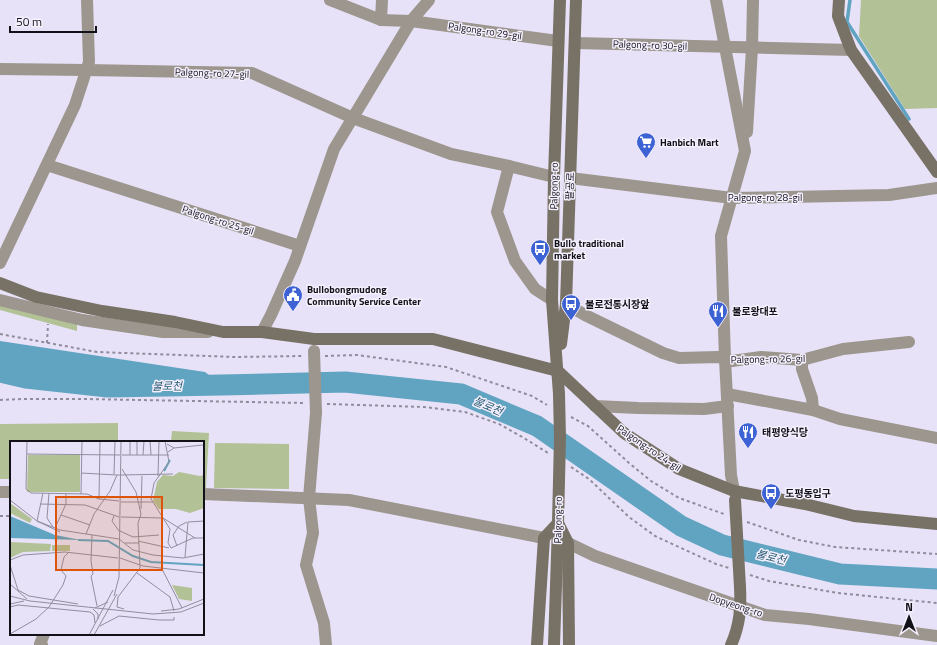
<svg xmlns="http://www.w3.org/2000/svg" width="937" height="645" font-family="'Titillium Web','Noto Sans KR',sans-serif">
  <style>
    .green { fill: #b3c196 }
    .water { fill: #61a4c2 }
    .lines { fill: none; stroke-linecap: round; stroke-linejoin: round }
    .stream { stroke: #61a4c2; stroke-width: 3.5 }
    .river { stroke: #61a4c2; stroke-width: 21 }
    .path { stroke: #908c9b; stroke-width: 2; stroke-dasharray: 3 3; stroke-linecap: butt }
    .street { stroke: #9c968e; stroke-width: 12 }
    .secondary { stroke: #787165; stroke-width: 12 }
    .street-bridge { stroke: #9c968e; stroke-width: 12 }
    .secondary-bridge { stroke: #787165; stroke-width: 12 }
    .labels { text-anchor: middle; dominant-baseline: central; stroke-width: 3; stroke-linejoin: round; paint-order: stroke }
    .street-label { font-size: 10px; fill: #131118; stroke: #f4f0fe }
    .poi-label { font-size: 10px; font-weight: bold; fill: #131118; stroke: #f4f0fe; text-anchor: start }
    .water-label { font-size: 11px; font-style: italic; fill: #255a71; stroke: #f4f0fe }
    .inset-river { fill: none; stroke: #61a4c2; stroke-width: 2 }
    .inset-road { fill: none; stroke: #928e9e; stroke-width: 1 }
    .view { fill: #dd550d; fill-opacity: 0.15; stroke: #dd550d; stroke-width: 2 }
    .inset-edge { fill: none; stroke: #131118; stroke-width: 2 }
  </style>
  <rect width="100%" height="100%" fill="#e7e2f7"/>
  <!-- green -->
  <g class="green">
    <path d="M861,0H937V108L905,109L859,36Z"/>
    <path d="M0,297L77,321V331L0,310Z"/>
    <path d="M118,423V442H11V479H0V424Z"/>
    <path d="M172,431L209,433L206,488H203V442H171Z"/>
    <path d="M215,443L289,444V489L214,488Z"/>
  </g>
  <!-- water -->
  <path class="water" d="M0,341L205,372L222,385L108,387L26,378L0,382Z"/>
  <g class="lines">
    <!-- stream -->
    <path class="stream" d="M850,0L847,22L909,119"/>
    <!-- river -->
    <path class="river" d="M0,372L26,378L108,387L222,385L345,382L461,394L537,426L681,526L722,545L840,574L937,579"/>
    <!-- path -->
    <g class="path">
      <path d="M0,334L97,352L235,357L303,356"/>
      <path d="M47,343L48,324"/>
      <path d="M325,356L357,355L446,367L532,396L547,405"/>
      <path d="M0,400L21,399H85L305,403"/>
      <path d="M327,404L424,407L465,412L499,424L524,438L548,453"/>
      <path d="M571,417L588,426L629,463L651,481L679,498L724,514"/>
      <path d="M571,467L589,479L629,517L655,536L716,564L729,568"/>
      <path d="M0,516H11"/>
      <path d="M747,522L799,540L835,547L937,554"/>
      <path d="M750,575L769,581L838,593L937,603"/>
    </g>
    <!-- street -->
    <g class="street">
      <path d="M330,0L381,20L411,21L558,41"/>
      <path d="M716,0L745,151L721,236L725,359L731,475L734,491"/>
      <path d="M381,20L382,0"/>
      <path d="M575,43L851,50"/>
      <path d="M0,69L86,70L252,73L353,118L451,154L509,166L554,177"/>
      <path d="M747,132L752,48L753,0"/>
      <path d="M47,165L300,246"/>
      <path d="M509,166L497,212L515,261L535,289L552,300"/>
      <path d="M570,178L732,198L889,195L937,188"/>
      <path d="M0,263L75,105L89,62L87,0"/>
      <path d="M0,300L82,320L163,332H208"/>
      <path d="M566,304L585,315L663,353L679,358L718,357L732,361L761,357L802,360L843,349L909,342"/>
      <path d="M262,332L271,315L295,261L334,149L411,21L429,0"/>
      <path d="M802,360V369L812,398L813,410"/>
      <path d="M727,394L813,410L840,419L937,438"/>
      <path d="M595,406L638,408L704,409L728,406"/>
      <path d="M316,413L309,498L313,533L306,565L324,623L326,645"/>
      <path d="M0,492H11"/>
      <path d="M203,494L349,500L544,538"/>
      <path d="M568,543L595,556L765,615L809,619L937,636"/>
      <path d="M42,645L40,644L44,634"/>
    </g>
    <!-- secondary -->
    <g class="secondary">
      <path d="M839,0L838,16L851,50L937,172"/>
      <path d="M0,283L36,297L102,311L175,322L223,332H262L314,339H433L558,371L624,433L679,469L734,491L805,504L854,516L937,524"/>
      <path d="M561,344L566,304L576,0"/>
      <path d="M559,394L552,300L554,177L560,0"/>
      <path d="M558,523L568,543L569,645"/>
      <path d="M537,645L544,538L558,523"/>
      <path d="M554,645L558,526"/>
      <path d="M731,645C740,625 741,608 740,587"/>
    </g>
    <!-- street-bridge -->
    <path class="street-bridge" d="M314,351L316,413"/>
    <!-- secondary-bridge -->
    <g class="secondary-bridge">
      <path d="M735,500L740,587"/>
      <path d="M558,523L560,438L559,394"/>
    </g>
  </g>
  <!-- icons -->
  <defs>
    <g id="supermarket-pin" transform="scale(1)"><path d="M0 17L-7.5 6A9.5 9.5 0 1 1 7.5 6Z" fill="#3d62d4" stroke="#f4f0fe"/><path d="M-6-5.5h2.5l.6 2H6L4.5 2H-2.5L-4.4-4H-6ZM-1.5 3.2a1.3 1.3 0 1 0 .1 0ZM3 3.2a1.3 1.3 0 1 0 .1 0Z" fill="#fff"/></g>
    <g id="bus-pin" transform="scale(1)"><path d="M0 17L-7.5 6A9.5 9.5 0 1 1 7.5 6Z" fill="#3d62d4" stroke="#f4f0fe"/><path d="M-5-6H5V4H4V6H2V4H-2V6H-4V4H-5ZM-3.5-4V0h7V-4ZM-3.5 1.2v1.5H-2V1.2ZM2 1.2v1.5H3.5V1.2Z" fill="#fff"/></g>
    <g id="civic-pin" transform="scale(1)"><path d="M0 17L-7.5 6A9.5 9.5 0 1 1 7.5 6Z" fill="#3d62d4" stroke="#f4f0fe"/><path d="M-.6-6.5H3V-4.5H.6V-3L4-1V1h2V6H-6V1h2V-1L-.6-3ZM-1.2 2.5V6h2.4V2.5Z" fill="#fff"/></g>
    <g id="restaurant-pin" transform="scale(1)"><path d="M0 17L-7.5 6A9.5 9.5 0 1 1 7.5 6Z" fill="#3d62d4" stroke="#f4f0fe"/><path d="M-5-6h1v4h1v-4h1v4h1v-4h1v5L-1.5 .5V6h-2V.5L-5-1ZM5-6V6H3V1.5H1.5Q1.5-4 5-6Z" fill="#fff"/></g>
  </defs>
  <g fill-rule="evenodd">
    <use href="#supermarket-pin" x="646" y="142"/>
    <use href="#bus-pin" x="540" y="249"/>
    <use href="#civic-pin" x="293" y="295"/>
    <use href="#bus-pin" x="571" y="304"/>
    <use href="#restaurant-pin" x="718" y="311"/>
    <use href="#restaurant-pin" x="748" y="432"/>
    <use href="#bus-pin" x="771" y="493"/>
  </g>
  <g class="labels">
    <!-- street labels -->
    <g class="street-label">
      <text transform="translate(485 31) rotate(8)">Palgong-ro 29-gil</text>
      <text transform="translate(650 45) rotate(2)">Palgong-ro 30-gil</text>
      <text transform="translate(212 73) rotate(2)">Palgong-ro 27-gil</text>
      <text transform="translate(554 186) rotate(-89)">Palgong-ro</text>
      <text transform="translate(570 186) rotate(-88)">팔공로</text>
      <text x="765" y="197">Palgong-ro 28-gil</text>
      <text transform="translate(218 220) rotate(18)">Palgong-ro 25-gil</text>
      <text transform="translate(768 359) rotate(-1)">Palgong-ro 26-gil</text>
      <text transform="translate(649 448) rotate(34)">Palgong-ro 24-gil</text>
      <text transform="translate(558 520) rotate(-89)">Palgong-ro</text>
      <text transform="translate(736 605) rotate(18)">Dopyeong-ro</text>
    </g>
    <!-- poi labels -->
    <g class="poi-label">
      <text x="660" y="142">Hanbich Mart</text>
      <text x="554" y="243">Bullo traditional<tspan x="554" dy="12">market</tspan></text>
      <text x="307" y="289">Bullobongmudong<tspan x="307" dy="12">Community Service Center</tspan></text>
      <text x="585" y="304">불로전통시장앞</text>
      <text x="732" y="311">불로왕대포</text>
      <text x="762" y="432">태평양식당</text>
      <text x="785" y="493">도평동입구</text>
    </g>
    <!-- water labels -->
    <g class="water-label">
      <text transform="translate(167 386) rotate(-1)">불로천</text>
      <text transform="translate(488 406) rotate(23)">불로천</text>
      <text transform="translate(771 557) rotate(14)">불로천</text>
    </g>
  </g>
  <!-- overview -->
  <g transform="translate(10 441)">
    <rect width="194" height="194" fill="#e7e2f7"/>
    <path d="M18,14H70V51H17ZM169,31L190,35L194,34V67L180,72L166,68H149L143,60L147,41L153,34L163,35ZM0,62L22,78L20,82L0,72ZM0,101L41,103L40,110L13,111L0,117ZM42,104H60V110H42ZM162,144L182,147V160L169,158Z" fill="#b3c196"/>
    <path d="M0,75L45,94L71,99L0,97Z" fill="#61a4c2"/>
    <path class="inset-river" d="M154,30L160,19M68,99L98,100L123,115L141,121L194,124"/>
    <path class="inset-road" d="M17,0L16,48L21,52L77,53L89,58L109,60M120,0V14M140,0L141,14M155,0L159,21L144,42L141,58L160,88L158,102L161,107M157,3L164,7L158,11M164,7L193,4M17,13L110,14M112,14H159M127,14V0M133,14L134,0M112,28L126,51L131,73L128,82L130,127L108,156L107,166L114,168M71,32L107,34M104,33L105,0M110,34L163,33M148,35L149,0M33,52L27,80L50,91M39,52L37,77L43,86M71,53L72,0M89,58L90,0M0,59L27,80L50,89L109,98M111,61H143M30,63L75,64L109,76M131,68L132,35M51,74L80,84M104,75L102,80L109,90M111,76L153,77L185,97M45,87L56,63V53M110,90L123,96L149,94M76,93L84,73L100,50L107,34H110M82,94L81,120L83,133L81,135L87,165M109,98L123,109L143,114L173,117L194,113M128,100L159,107M115,102H129M167,105L163,94L169,85L177,81M161,107L183,97H194M175,116L178,81L194,80M110,117L133,125L194,132M0,119L13,114L55,111L108,117M0,124L8,149L19,155L68,163M152,128L172,167M127,132L160,156L164,170M0,143L17,158M0,155L20,160L143,173L171,171L194,162M104,155L109,136L111,0M0,163L14,160M0,166L8,164L80,171L84,174L85,182M85,167L98,161M83,168L88,173V178M151,170L169,168L194,158M90,185L109,175L149,179H164V176M0,193L26,178L39,166L53,144L56,135L51,129L54,116L59,111M79,194L103,149M84,194L107,153"/>
    <path class="view" d="M46,56H152V129H46Z"/>
    <rect width="194" height="194" class="inset-edge"/>
  </g>
  <!-- north arrow -->
  <g transform="translate(909 617)" stroke="#f4f0fe" stroke-width="3" paint-order="stroke">
  <path d="M0-3L7 15L0 10L-7 15Z" fill="#131118"/>
  <text y="-6" font-size="11" font-weight="bold" text-anchor="middle" fill="#131118">N</text>
  </g>
  <!-- scale -->
  <path d="M10 26v6h86v-6" fill="none" stroke="#131118" stroke-width="2"/>
  <text x="16" y="26" font-size="12" fill="#131118" stroke="#f4f0fe" stroke-width="3" paint-order="stroke">50 m</text>
</svg>
